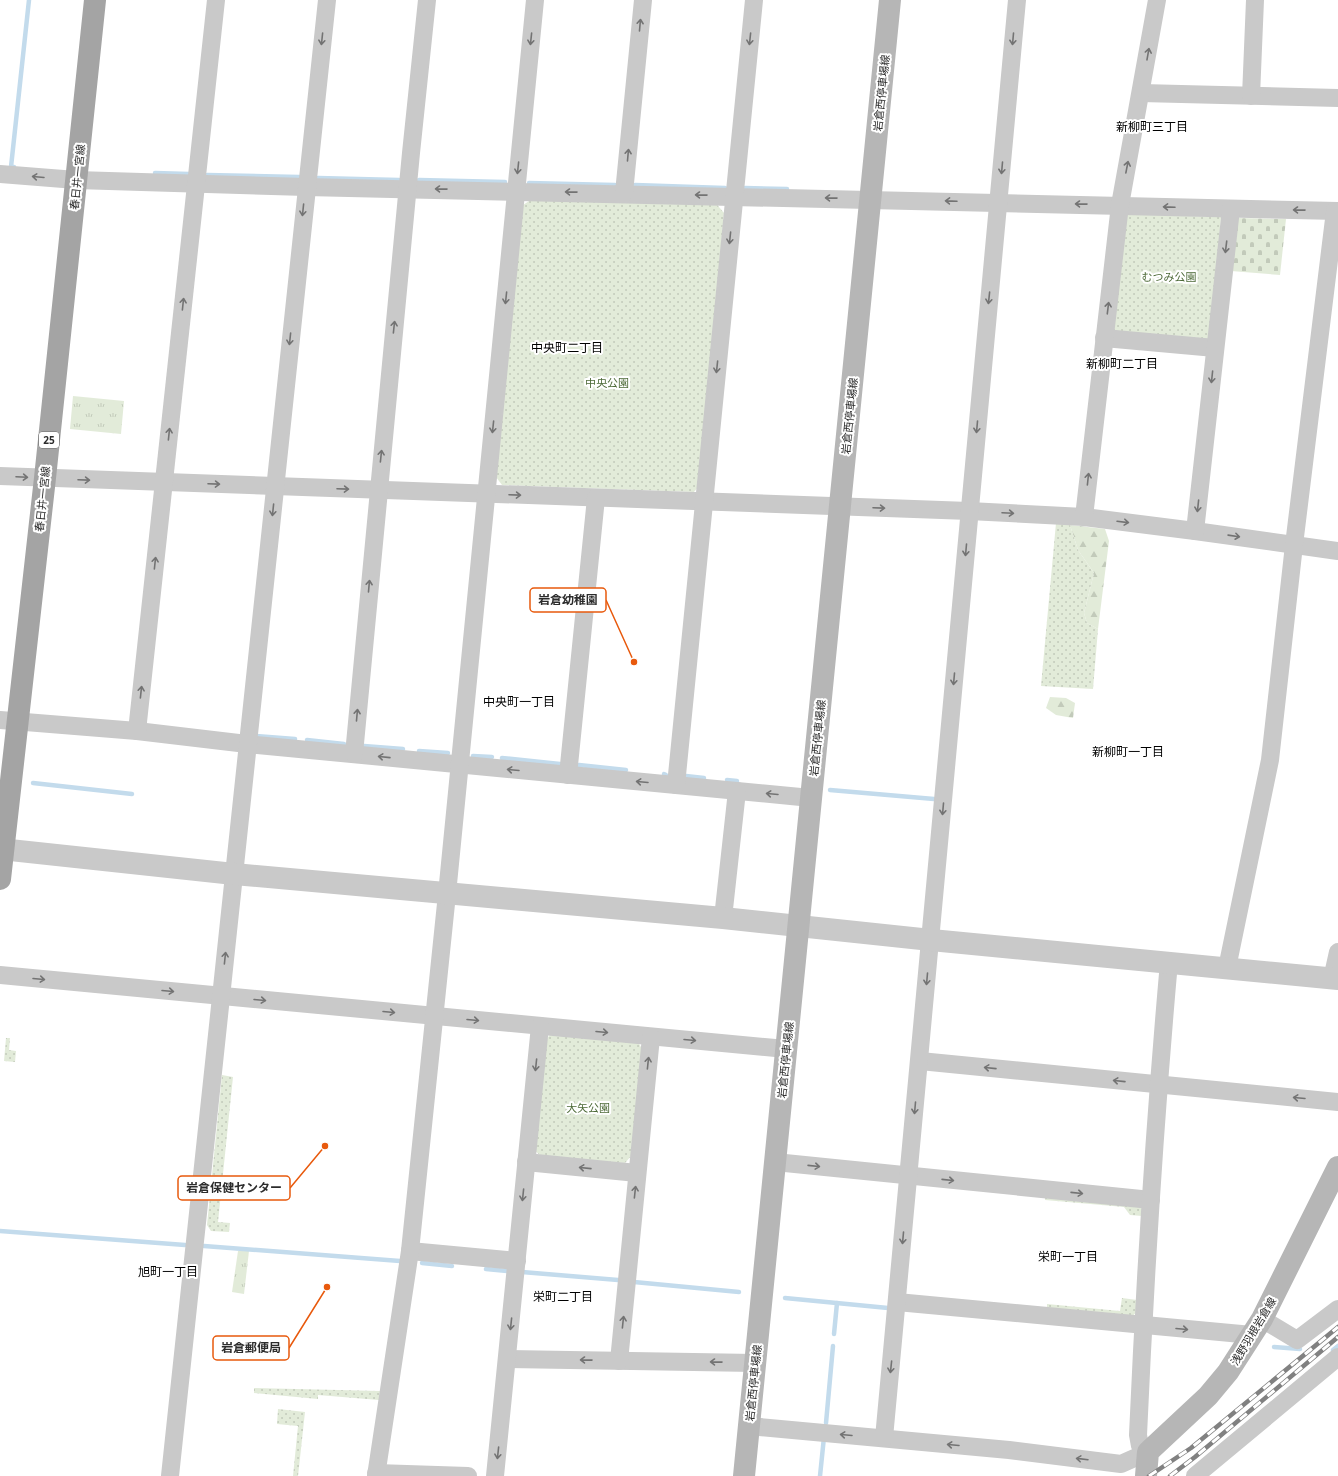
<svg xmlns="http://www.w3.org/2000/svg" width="1338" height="1476" font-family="'Noto Sans','Noto Sans JP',sans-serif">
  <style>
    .grass { fill: url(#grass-tufts) }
    .forest { fill: url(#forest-firs) }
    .cemetery { fill: url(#cemetery-stones) }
    .park { fill: url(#park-dots) }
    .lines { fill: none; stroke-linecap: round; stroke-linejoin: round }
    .stream { stroke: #c3dbec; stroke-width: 4.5 }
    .minor { stroke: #c9c9c9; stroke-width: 18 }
    .tertiary { stroke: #c9c9c9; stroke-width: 22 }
    .secondary { stroke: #b6b6b6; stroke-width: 22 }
    .primary { stroke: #a4a4a4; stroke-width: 22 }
    .rail-casing { stroke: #818181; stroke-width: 4.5 }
    .rail { stroke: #fff; stroke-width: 3; stroke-dasharray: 9; stroke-linecap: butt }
    .oneway { stroke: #737373 }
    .labels { text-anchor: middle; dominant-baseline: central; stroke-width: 4; stroke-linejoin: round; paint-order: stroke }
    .shield { fill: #fff; stroke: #6b6b6b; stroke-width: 1 }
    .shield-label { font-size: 10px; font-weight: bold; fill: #2c2c2c }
    .street-label { font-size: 11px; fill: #2c2c2c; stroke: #fff }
    .park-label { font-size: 11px; fill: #4d6a38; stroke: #fff }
    .neighbourhood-label { font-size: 12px; fill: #000; stroke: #fff }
    .leader { fill: none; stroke: #e8590c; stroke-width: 1.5 }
    .callout-dot { fill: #e8590c; stroke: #fff; stroke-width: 1.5 }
    .callout { fill: #fff; stroke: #e8590c; stroke-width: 1.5 }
    .callout-label { font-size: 12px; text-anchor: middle; font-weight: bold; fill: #2c2c2c }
  </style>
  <defs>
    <pattern id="grass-tufts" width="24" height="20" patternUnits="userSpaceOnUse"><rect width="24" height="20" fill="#e2ebd9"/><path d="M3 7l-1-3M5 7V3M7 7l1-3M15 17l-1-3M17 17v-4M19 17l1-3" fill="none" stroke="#c2caba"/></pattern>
    <pattern id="forest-firs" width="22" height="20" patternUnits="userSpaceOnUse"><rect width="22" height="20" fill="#e2ebd9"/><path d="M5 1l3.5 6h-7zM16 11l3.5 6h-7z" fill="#c2caba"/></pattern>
    <pattern id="cemetery-stones" width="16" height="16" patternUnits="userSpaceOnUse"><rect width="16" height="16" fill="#e2ebd9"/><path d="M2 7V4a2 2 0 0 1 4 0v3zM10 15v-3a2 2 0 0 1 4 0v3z" fill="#c2caba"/></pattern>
    <pattern id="park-dots" width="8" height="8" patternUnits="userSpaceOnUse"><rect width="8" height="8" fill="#e2ebd9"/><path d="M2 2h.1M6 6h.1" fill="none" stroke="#c2caba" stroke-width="1.8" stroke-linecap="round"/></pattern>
  </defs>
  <rect width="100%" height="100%" fill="#fff"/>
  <!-- grass -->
  <g class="grass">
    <path d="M73,396L124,401L121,434L70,429Z"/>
    <path d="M238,1251H249L244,1294L232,1292Z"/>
  </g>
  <!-- forest -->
  <g class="forest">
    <path d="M1070,525L1105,529L1109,541L1098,629L1087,623L1084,613L1094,573L1078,550Z"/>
    <path d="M1050,697L1066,698L1075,703L1073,718L1056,715L1046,708Z"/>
  </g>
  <!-- cemetery -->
  <path class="cemetery" d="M1237,218L1286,219L1280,275L1231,271Z"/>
  <!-- park -->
  <g class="park">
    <path d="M535,197L714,201L724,213L699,486L694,492L502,485L496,477L523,205Z"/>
    <path d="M1127,214L1221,217L1211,343L1113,333Z"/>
    <path d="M1056,523L1070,525L1078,550L1094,573L1084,613L1087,623L1098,629L1093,689L1041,686Z"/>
    <path d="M552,1033L637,1040L642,1049L632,1155L625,1163L541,1156L534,1150L545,1040Z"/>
    <path d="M6,1038H10L9,1050L16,1051L15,1062L4,1061Z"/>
    <path d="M222,1075L233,1077L218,1222L230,1223L229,1232L211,1231L207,1225Z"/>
    <path d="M1045,1196L1138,1205L1143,1210L1142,1216L1130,1215L1124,1207L1045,1200Z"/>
    <path d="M1122,1298L1137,1300V1312L1130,1318L1047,1310V1304L1120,1311Z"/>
    <path d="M254,1388L380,1391L379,1400L318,1395V1399L254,1393Z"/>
    <path d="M278,1409L305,1412L298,1476H293L298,1426L277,1424Z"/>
  </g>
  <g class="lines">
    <!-- stream -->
    <g class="stream">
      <path d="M14,167H11L29,0"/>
      <path d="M155,173L189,174"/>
      <path d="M207,175L299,177"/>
      <path d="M318,178L399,180"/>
      <path d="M419,180L505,182"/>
      <path d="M529,183L615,185"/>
      <path d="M635,185L725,188"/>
      <path d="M745,188L787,189"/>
      <path d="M256,736L295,739"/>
      <path d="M307,740L344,744"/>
      <path d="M364,746L403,749"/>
      <path d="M419,751L448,753"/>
      <path d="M473,756L492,757"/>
      <path d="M502,758L560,764"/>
      <path d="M579,765L626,770"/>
      <path d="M664,774L666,775"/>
      <path d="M686,776L704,778"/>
      <path d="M727,780L737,781"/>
      <path d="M33,783L132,794"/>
      <path d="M830,790L934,799"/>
      <path d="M0,1231L185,1245"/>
      <path d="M204,1246L400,1261"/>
      <path d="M422,1263L452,1266"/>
      <path d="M486,1269L507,1271"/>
      <path d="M522,1272L618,1280"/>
      <path d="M634,1282L739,1292"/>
      <path d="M785,1298L888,1308"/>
      <path d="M834,1334L837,1303"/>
      <path d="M1274,1347L1300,1349"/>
      <path d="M1333,1350L1338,1346"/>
      <path d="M826,1423L833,1346"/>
      <path d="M820,1476L824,1437"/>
    </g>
    <!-- minor -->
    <g class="minor">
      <path d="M1141,93L1338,98"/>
      <path d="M1251,96L1255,0"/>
      <path d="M0,174L76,180L306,187L1338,211"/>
      <path d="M624,193L643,0"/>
      <path d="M1104,338L1215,348"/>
      <path d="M0,476L969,511L1084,517L1195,531L1338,551"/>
      <path d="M1084,517L1120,205L1157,0"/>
      <path d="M1195,531L1231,209"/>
      <path d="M0,720L137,731L247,744L811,798"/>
      <path d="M137,731L216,0"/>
      <path d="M354,754L411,153L427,0"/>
      <path d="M568,775L596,498"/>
      <path d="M676,785L754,0"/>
      <path d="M723,918L737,791"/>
      <path d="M1227,968L1270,760L1294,545L1335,211"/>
      <path d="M0,975L786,1049"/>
      <path d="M1332,979L1338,952"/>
      <path d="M920,1061L1338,1102"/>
      <path d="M526,1162L637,1173"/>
      <path d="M775,1162L1151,1200"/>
      <path d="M410,1251L517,1261"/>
      <path d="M897,1302L1252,1335"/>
      <path d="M1262,1319L1297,1340L1338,1309"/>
      <path d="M507,1359L755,1363"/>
      <path d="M619,1361L651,1037"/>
      <path d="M749,1426L1009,1450L1121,1464L1148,1452L1140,1446L1138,1435C1145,1277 1155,1120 1169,962"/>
      <path d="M884,1438L1017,0"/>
      <path d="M376,1473L468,1476"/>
      <path d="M170,1476C190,1276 213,1076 234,875C265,584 294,292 327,0"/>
      <path d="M376,1476L410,1251L447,894L535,0"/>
      <path d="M495,1476L540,1026"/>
      <path d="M1195,1476L1338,1357"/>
    </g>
    <!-- tertiary -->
    <path class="tertiary" d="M0,849L234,874L723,918L931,940L1338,979"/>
    <!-- secondary -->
    <g class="secondary">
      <path d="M744,1476L890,0"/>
      <path d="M1146,1476L1148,1452L1208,1396L1228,1372L1262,1319L1338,1167"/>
    </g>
    <!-- primary -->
    <path class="primary" d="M0,879L45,478L95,0"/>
    <!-- rail casing -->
    <g class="rail-casing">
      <g id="rail">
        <path d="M1149,1476L1191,1448L1338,1327"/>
        <path d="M1170,1476L1195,1457L1338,1337"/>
      </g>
    </g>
    <!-- rail -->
    <use href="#rail" class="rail"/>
  </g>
  <!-- one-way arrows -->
  <defs><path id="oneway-shaft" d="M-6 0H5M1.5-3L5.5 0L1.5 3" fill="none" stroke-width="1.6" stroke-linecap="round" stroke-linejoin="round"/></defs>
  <g class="oneway">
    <use href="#oneway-shaft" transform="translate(640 25) rotate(-85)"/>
    <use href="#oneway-shaft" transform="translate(322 39) rotate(96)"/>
    <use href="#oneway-shaft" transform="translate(531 39) rotate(96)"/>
    <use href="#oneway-shaft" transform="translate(750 39) rotate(96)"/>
    <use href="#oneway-shaft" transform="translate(1013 39) rotate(95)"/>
    <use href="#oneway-shaft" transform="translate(1148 54) rotate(-80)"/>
    <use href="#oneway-shaft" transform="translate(628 155) rotate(-85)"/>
    <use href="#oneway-shaft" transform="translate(1127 167) rotate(-79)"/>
    <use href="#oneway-shaft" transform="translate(518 168) rotate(96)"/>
    <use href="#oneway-shaft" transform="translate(1002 168) rotate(95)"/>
    <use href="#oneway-shaft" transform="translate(38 177) rotate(-175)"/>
    <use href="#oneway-shaft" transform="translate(441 189) rotate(-179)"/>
    <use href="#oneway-shaft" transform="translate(571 192) rotate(-179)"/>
    <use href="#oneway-shaft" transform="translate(701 195) rotate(-179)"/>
    <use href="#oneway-shaft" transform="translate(831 198) rotate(-179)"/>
    <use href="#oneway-shaft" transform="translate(951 201) rotate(-178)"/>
    <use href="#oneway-shaft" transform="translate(1081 204) rotate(-179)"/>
    <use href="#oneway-shaft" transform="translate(1169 207) rotate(-178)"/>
    <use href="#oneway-shaft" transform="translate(303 210) rotate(96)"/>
    <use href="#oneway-shaft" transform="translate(1299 210) rotate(-179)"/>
    <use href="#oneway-shaft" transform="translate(730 238) rotate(96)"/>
    <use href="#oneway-shaft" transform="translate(1226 247) rotate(97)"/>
    <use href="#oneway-shaft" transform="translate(506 298) rotate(96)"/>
    <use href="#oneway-shaft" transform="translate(989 298) rotate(96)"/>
    <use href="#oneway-shaft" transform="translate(183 304) rotate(-84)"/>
    <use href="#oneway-shaft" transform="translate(1108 308) rotate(-83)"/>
    <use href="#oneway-shaft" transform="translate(394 327) rotate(-84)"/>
    <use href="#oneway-shaft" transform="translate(290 339) rotate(96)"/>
    <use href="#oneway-shaft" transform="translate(717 367) rotate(96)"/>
    <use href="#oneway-shaft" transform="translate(1212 377) rotate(96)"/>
    <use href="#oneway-shaft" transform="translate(493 427) rotate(96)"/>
    <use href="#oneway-shaft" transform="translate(977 427) rotate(95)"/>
    <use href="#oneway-shaft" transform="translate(169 434) rotate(-84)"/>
    <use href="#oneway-shaft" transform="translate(381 456) rotate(-84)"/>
    <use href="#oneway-shaft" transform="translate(22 477) rotate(3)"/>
    <use href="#oneway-shaft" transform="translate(1088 479) rotate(-84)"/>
    <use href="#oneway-shaft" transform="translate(84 480) rotate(2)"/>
    <use href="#oneway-shaft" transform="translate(214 484) rotate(2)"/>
    <use href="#oneway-shaft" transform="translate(343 489) rotate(2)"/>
    <use href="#oneway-shaft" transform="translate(515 495) rotate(2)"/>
    <use href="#oneway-shaft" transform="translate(1198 506) rotate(96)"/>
    <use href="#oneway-shaft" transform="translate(879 508) rotate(2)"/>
    <use href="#oneway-shaft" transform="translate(273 510) rotate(96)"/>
    <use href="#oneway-shaft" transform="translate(1008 513) rotate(3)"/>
    <use href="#oneway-shaft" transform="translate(1123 522) rotate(7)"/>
    <use href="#oneway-shaft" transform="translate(1234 536) rotate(8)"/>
    <use href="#oneway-shaft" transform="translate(966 550) rotate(95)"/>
    <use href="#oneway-shaft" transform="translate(155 563) rotate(-84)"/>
    <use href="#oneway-shaft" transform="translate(369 586) rotate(-85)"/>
    <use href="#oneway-shaft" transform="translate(954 679) rotate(95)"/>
    <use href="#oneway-shaft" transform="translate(141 692) rotate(-84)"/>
    <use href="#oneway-shaft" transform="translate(357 715) rotate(-85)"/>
    <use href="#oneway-shaft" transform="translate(384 757) rotate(-174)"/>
    <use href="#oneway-shaft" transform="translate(513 770) rotate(-175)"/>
    <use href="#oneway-shaft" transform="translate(642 782) rotate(-175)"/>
    <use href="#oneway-shaft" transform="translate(772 794) rotate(-175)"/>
    <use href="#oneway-shaft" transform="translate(943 809) rotate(95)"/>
    <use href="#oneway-shaft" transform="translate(225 958) rotate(-84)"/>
    <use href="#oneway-shaft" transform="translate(39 979) rotate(5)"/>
    <use href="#oneway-shaft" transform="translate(927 979) rotate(95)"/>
    <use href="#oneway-shaft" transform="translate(168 991) rotate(5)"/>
    <use href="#oneway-shaft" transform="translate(260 1000) rotate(5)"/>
    <use href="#oneway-shaft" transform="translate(389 1012) rotate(5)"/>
    <use href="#oneway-shaft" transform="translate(473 1020) rotate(5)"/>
    <use href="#oneway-shaft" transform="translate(602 1032) rotate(5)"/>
    <use href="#oneway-shaft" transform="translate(690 1040) rotate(5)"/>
    <use href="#oneway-shaft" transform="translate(648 1063) rotate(-84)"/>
    <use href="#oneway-shaft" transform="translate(536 1065) rotate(96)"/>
    <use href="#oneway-shaft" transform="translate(990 1068) rotate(-174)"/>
    <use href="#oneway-shaft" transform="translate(1119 1081) rotate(-174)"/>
    <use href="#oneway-shaft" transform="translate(1299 1098) rotate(-175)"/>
    <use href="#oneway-shaft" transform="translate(915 1108) rotate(95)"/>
    <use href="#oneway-shaft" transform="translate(814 1166) rotate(6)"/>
    <use href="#oneway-shaft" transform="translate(585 1168) rotate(-174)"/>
    <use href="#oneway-shaft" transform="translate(948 1180) rotate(6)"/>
    <use href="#oneway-shaft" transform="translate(635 1192) rotate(-84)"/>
    <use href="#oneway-shaft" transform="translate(1077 1193) rotate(6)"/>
    <use href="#oneway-shaft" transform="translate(523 1195) rotate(96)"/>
    <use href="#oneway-shaft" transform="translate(903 1238) rotate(95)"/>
    <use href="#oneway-shaft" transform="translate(623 1322) rotate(-84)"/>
    <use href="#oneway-shaft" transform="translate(511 1324) rotate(96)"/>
    <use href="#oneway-shaft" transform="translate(1182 1329) rotate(5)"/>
    <use href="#oneway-shaft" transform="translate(586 1360) rotate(-179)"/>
    <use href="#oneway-shaft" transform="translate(716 1362) rotate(-179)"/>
    <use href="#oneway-shaft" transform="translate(891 1367) rotate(96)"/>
    <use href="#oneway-shaft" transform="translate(846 1435) rotate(-175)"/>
    <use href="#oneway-shaft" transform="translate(953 1445) rotate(-175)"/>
    <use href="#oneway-shaft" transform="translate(498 1453) rotate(96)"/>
    <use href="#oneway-shaft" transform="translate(1082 1459) rotate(-173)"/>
  </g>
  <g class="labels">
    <!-- shield labels -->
    <rect class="shield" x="39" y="432" width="20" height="16" rx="3"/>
    <g class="shield-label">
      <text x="49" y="440">25</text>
    </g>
    <!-- street labels -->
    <g class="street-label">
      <text transform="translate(881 93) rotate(-84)">岩倉西停車場線</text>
      <text transform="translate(77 177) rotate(-84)">春日井一宮線</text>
      <text transform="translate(849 416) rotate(-84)">岩倉西停車場線</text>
      <text transform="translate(42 499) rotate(-84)">春日井一宮線</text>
      <text transform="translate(817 738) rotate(-84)">岩倉西停車場線</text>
      <text transform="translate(785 1060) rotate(-84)">岩倉西停車場線</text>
      <text transform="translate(1253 1331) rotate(-59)">浅野羽根岩倉線</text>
      <text transform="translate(753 1383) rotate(-84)">岩倉西停車場線</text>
    </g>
    <!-- park labels -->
    <g class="park-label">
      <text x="1169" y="276">むつみ公園</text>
      <text x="607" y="382">中央公園</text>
      <text x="588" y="1107">大矢公園</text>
    </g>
    <!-- neighbourhood labels -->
    <g class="neighbourhood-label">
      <text x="1152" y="126">新柳町三丁目</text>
      <text x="567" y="347">中央町二丁目</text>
      <text x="1122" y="363">新柳町二丁目</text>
      <text x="519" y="701">中央町一丁目</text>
      <text x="1128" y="751">新柳町一丁目</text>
      <text x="1068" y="1256">栄町一丁目</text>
      <text x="168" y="1271">旭町一丁目</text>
      <text x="563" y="1296">栄町二丁目</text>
    </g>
  </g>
  <!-- callouts -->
  <path class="leader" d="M634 662L606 600M325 1146L290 1188M327 1287L289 1348"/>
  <g class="callout-dot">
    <circle cx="634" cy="662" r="4"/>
    <circle cx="325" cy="1146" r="4"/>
    <circle cx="327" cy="1287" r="4"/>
  </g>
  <g class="callout">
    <rect x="530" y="588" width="76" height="24" rx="4"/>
    <rect x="178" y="1176" width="112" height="24" rx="4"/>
    <rect x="213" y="1336" width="76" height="24" rx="4"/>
  </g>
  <g class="callout-label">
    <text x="568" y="604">岩倉幼稚園</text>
    <text x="234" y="1192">岩倉保健センター</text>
    <text x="251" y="1352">岩倉郵便局</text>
  </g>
</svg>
